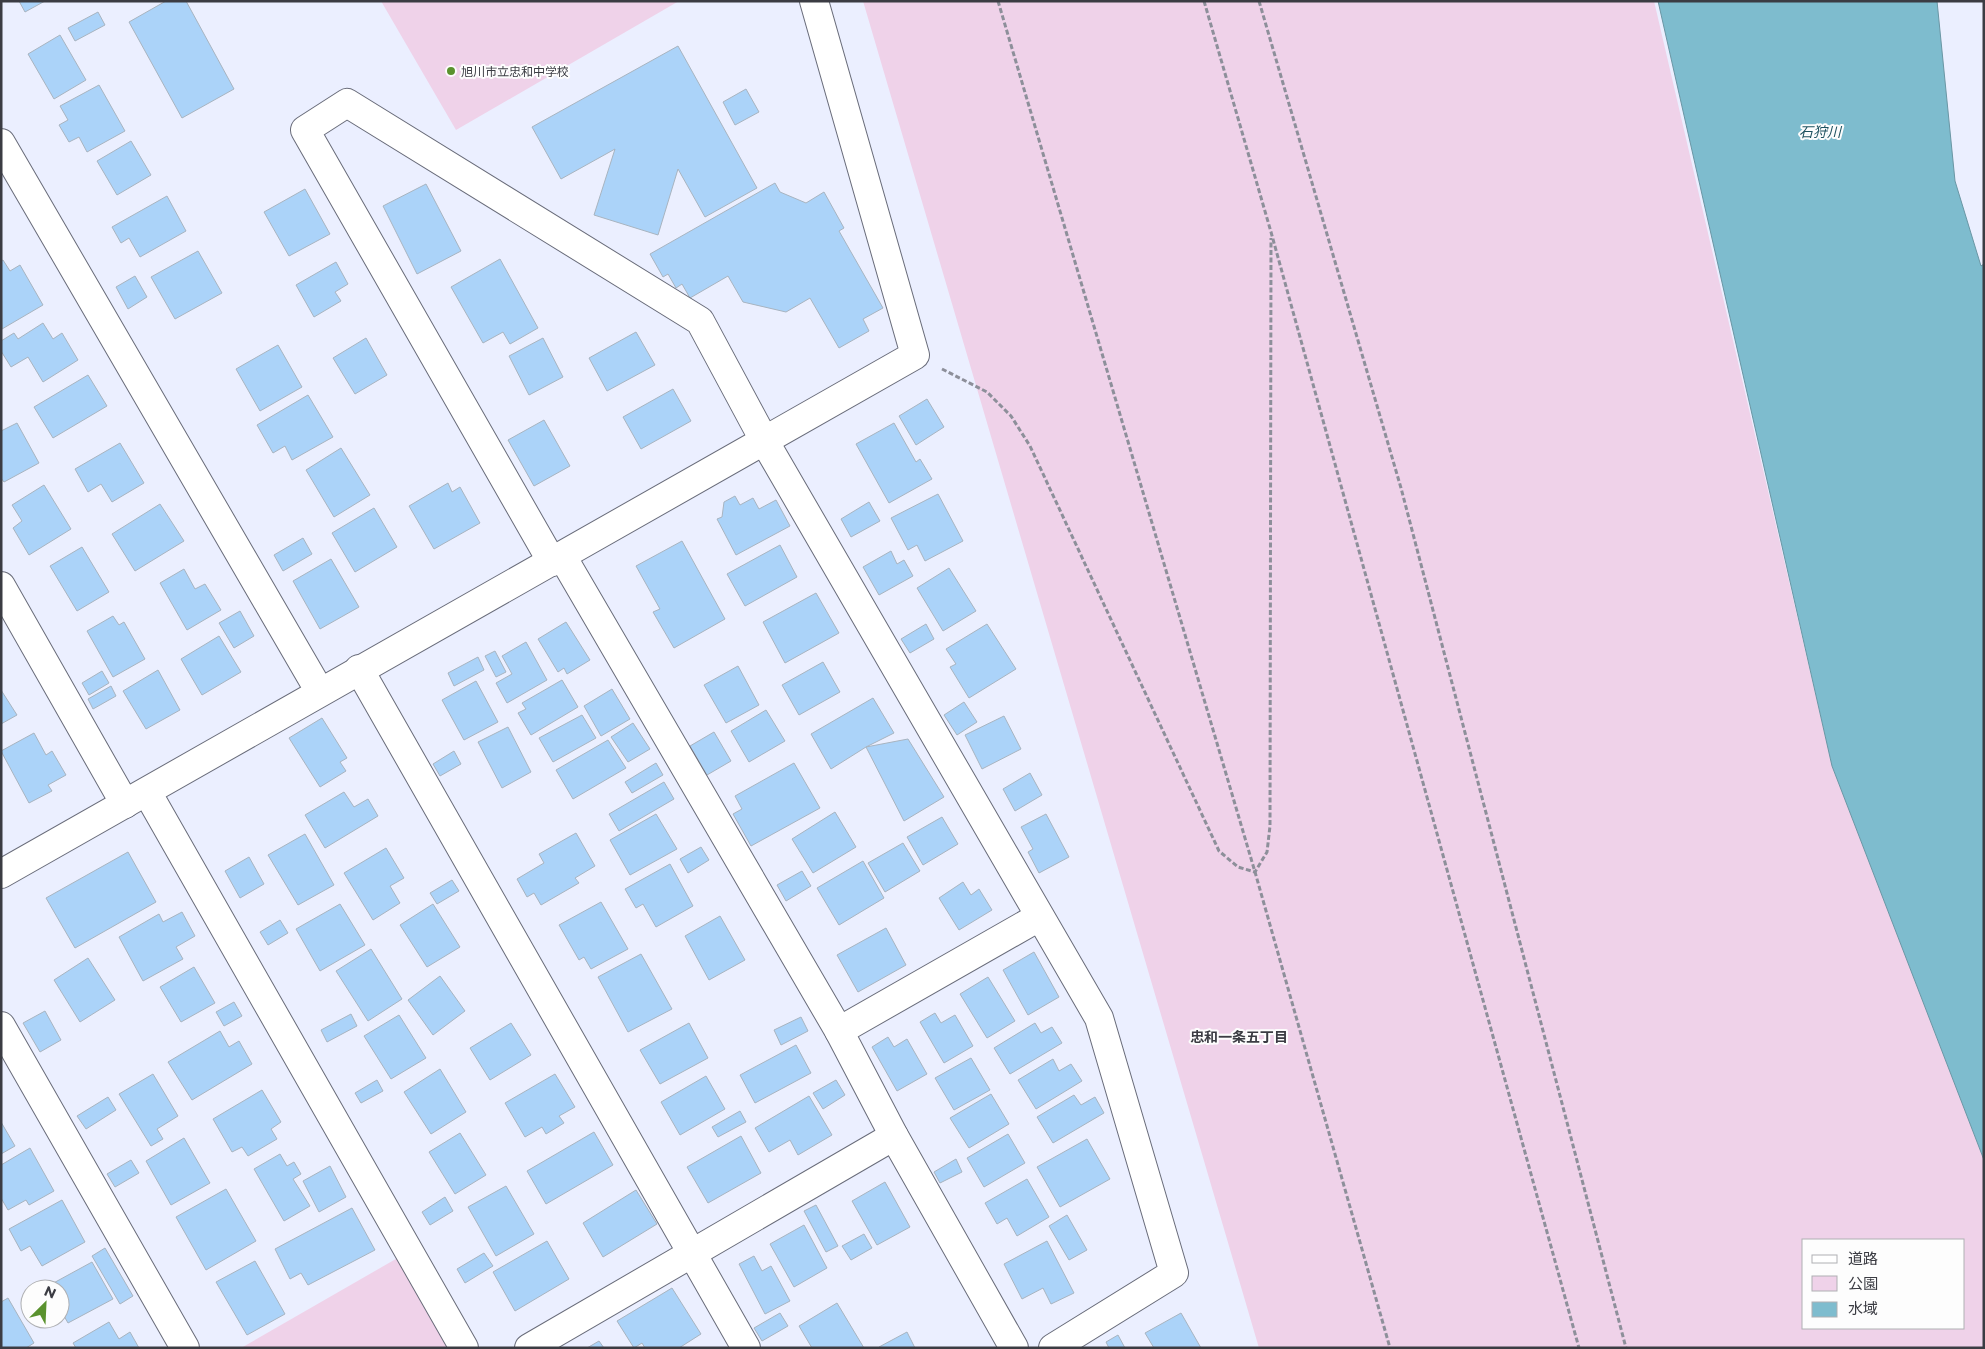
<svg xmlns="http://www.w3.org/2000/svg" width="1985" height="1349" font-family="Montserrat,'Noto Sans JP',sans-serif">
  <style>
    .green { fill: #efd2e9; fill-rule: evenodd }
    .water { fill: #7ebcce; stroke: #6a96a4 }
    .building { fill: #abd3f9; stroke: #a8b4c0 }
    .lines { fill: none; stroke-linecap: round; stroke-linejoin: round }
    .street-casing { stroke: #696c7a; stroke-width: 30 }
    .path { stroke: #8d8f9a; stroke-width: 3; stroke-dasharray: 5 2.5; stroke-linecap: butt }
    .street { stroke: #fff; stroke-width: 28 }
    .poi-dot { fill: #5a922e; stroke: #fdfdfd; stroke-width: 2 }
    .labels { text-anchor: middle; dominant-baseline: central; stroke-width: 4; stroke-linejoin: round; paint-order: stroke }
    .poi-label { font-size: 12px; fill: #3b3c43; stroke: #fdfdfd; text-anchor: start }
    .water-label { font-size: 14px; font-style: italic; fill: #1d515f; stroke: #fdfdfd }
    .neighbourhood-label { font-size: 14px; font-weight: bold; fill: #3b3c43; stroke: #fdfdfd }
  </style>
  <rect width="100%" height="100%" fill="#ebefff"/>
  <!-- green -->
  <g class="green">
    <path d="M381,1H679L456,130Z"/>
    <path d="M863,1H1654L1832,766L1984,1160V1348H1259ZM1804,1240H1964V1328H1804Z"/>
    <path d="M408,1252L464,1348H241Z"/>
  </g>
  <!-- water -->
  <path class="water" d="M1658,1H1937L1955,181L1981,266L1984,264V1160L1832,766Z"/>
  <!-- building -->
  <g class="building">
    <path d="M19,1H45L25,12Z"/>
    <path d="M166,1H186L234,89L182,118L129,22Z"/>
    <path d="M98,12L105,25L75,41L68,28Z"/>
    <path d="M60,35L86,80L54,99L28,54Z"/>
    <path d="M678,46L757,188L705,217L678,169L658,235L594,215L615,149L561,179L532,127Z"/>
    <path d="M99,85L125,131L87,152L79,137L69,142L59,125L68,120L60,106Z"/>
    <path d="M746,89L759,112L735,125L723,102Z"/>
    <path d="M131,141L151,175L117,195L97,161Z"/>
    <path d="M775,183L780,192L806,203L824,192L844,228L839,231L883,308L863,319L869,331L839,348L810,298L786,312L743,302L728,276L690,298L682,284L676,288L668,274L663,277L650,254Z"/>
    <path d="M426,184L461,251L417,274L383,206Z"/>
    <path d="M305,189L330,234L289,256L264,212Z"/>
    <path d="M167,196L186,231L140,257L129,238L121,243L112,227Z"/>
    <path d="M198,251L222,293L175,319L151,277Z"/>
    <path d="M500,259L538,328L510,344L503,332L483,343L451,287Z"/>
    <path d="M3,260L10,271L20,265L43,305L2,329L1,261Z"/>
    <path d="M336,262L348,284L335,292L341,301L314,317L296,285Z"/>
    <path d="M135,276L147,297L128,309L116,287Z"/>
    <path d="M43,323L53,339L62,333L78,360L43,382L28,357L11,367L1,351V341L14,333L18,339Z"/>
    <path d="M636,332L655,365L607,391L589,358Z"/>
    <path d="M366,338L387,375L355,394L333,358Z"/>
    <path d="M543,338L563,377L529,395L509,356Z"/>
    <path d="M278,345L302,387L260,411L236,369Z"/>
    <path d="M88,375L107,406L53,438L34,407Z"/>
    <path d="M673,389L691,421L641,449L623,417Z"/>
    <path d="M308,395L333,437L292,460L285,446L273,453L257,425Z"/>
    <path d="M927,399L944,427L916,445L899,416Z"/>
    <path d="M544,420L570,466L534,486L508,440Z"/>
    <path d="M17,423L39,463L4,482L1,478V431Z"/>
    <path d="M894,423L916,462L920,459L932,479L889,503L856,444Z"/>
    <path d="M120,443L144,483L112,502L101,484L88,492L75,469Z"/>
    <path d="M341,448L370,495L334,517L306,470Z"/>
    <path d="M448,483L452,492L460,487L480,523L434,549L409,506Z"/>
    <path d="M44,485L71,529L29,555L13,528L22,521L12,505Z"/>
    <path d="M938,494L963,541L925,561L917,545L908,550L891,518Z"/>
    <path d="M735,496L740,505L753,498L759,509L776,500L790,526L736,555L717,519L722,517L724,502Z"/>
    <path d="M869,502L880,521L851,537L841,519Z"/>
    <path d="M160,504L184,541L135,571L112,534Z"/>
    <path d="M374,508L397,547L355,572L332,533Z"/>
    <path d="M303,538L312,554L283,571L274,555Z"/>
    <path d="M682,541L725,619L674,648L653,612L660,609L636,566Z"/>
    <path d="M780,545L797,577L745,606L727,574Z"/>
    <path d="M82,547L109,592L77,611L50,566Z"/>
    <path d="M891,551L897,564L904,560L913,576L879,595L863,567Z"/>
    <path d="M331,559L359,607L320,629L293,581Z"/>
    <path d="M949,568L976,611L943,631L917,588Z"/>
    <path d="M184,569L195,589L205,584L221,610L187,630L160,583Z"/>
    <path d="M816,593L839,633L785,663L763,622Z"/>
    <path d="M240,611L254,636L234,648L219,623Z"/>
    <path d="M113,616L119,625L124,622L145,659L113,677L87,631Z"/>
    <path d="M566,622L590,660L567,674L564,668L558,672L538,639Z"/>
    <path d="M926,624L934,639L910,653L901,639Z"/>
    <path d="M987,624L1016,669L969,698L950,667L956,664L946,649Z"/>
    <path d="M219,636L241,672L202,695L181,659Z"/>
    <path d="M526,642L547,680L507,703L496,683L512,674L502,656Z"/>
    <path d="M495,651L506,672L496,677L485,656Z"/>
    <path d="M478,657L484,670L454,686L448,673Z"/>
    <path d="M823,662L840,692L799,715L782,685Z"/>
    <path d="M738,666L759,705L726,723L704,685Z"/>
    <path d="M158,670L180,710L146,729L123,691Z"/>
    <path d="M102,671L109,683L89,695L82,683Z"/>
    <path d="M562,680L578,707L531,735L518,713L526,709L522,703Z"/>
    <path d="M476,681L498,722L464,740L442,700Z"/>
    <path d="M111,686L116,696L93,709L88,699Z"/>
    <path d="M612,689L630,719L601,736L584,706Z"/>
    <path d="M1,690L17,715L1,724Z"/>
    <path d="M873,698L894,733L866,747L831,769L811,734Z"/>
    <path d="M964,702L977,722L957,735L944,715Z"/>
    <path d="M766,710L785,741L749,762L731,731Z"/>
    <path d="M582,715L596,738L553,762L539,738Z"/>
    <path d="M1004,716L1021,749L982,769L965,735Z"/>
    <path d="M322,718L347,758L340,762L346,771L320,787L289,738Z"/>
    <path d="M633,723L650,749L628,762L611,737Z"/>
    <path d="M508,727L531,772L502,788L478,742Z"/>
    <path d="M714,732L731,761L707,775L690,746Z"/>
    <path d="M34,733L46,755L52,751L66,775L48,785L52,791L29,803L1,751Z"/>
    <path d="M908,739L944,797L904,821L866,747Z"/>
    <path d="M608,740L626,768L573,799L556,770Z"/>
    <path d="M454,751L461,764L440,776L433,764Z"/>
    <path d="M656,763L663,775L632,793L625,782Z"/>
    <path d="M794,763L820,808L751,846L733,814L742,809L735,796Z"/>
    <path d="M1030,773L1042,795L1015,811L1003,789Z"/>
    <path d="M664,782L674,799L619,831L609,814Z"/>
    <path d="M344,792L354,807L368,799L378,816L325,848L305,815Z"/>
    <path d="M835,812L856,847L813,873L792,839Z"/>
    <path d="M656,814L677,849L630,875L610,840Z"/>
    <path d="M1046,814L1069,857L1039,873L1028,852L1033,849L1021,827Z"/>
    <path d="M942,817L958,844L923,865L907,837Z"/>
    <path d="M576,833L595,866L575,878L579,883L541,905L534,893L527,897L517,879L544,863L539,854Z"/>
    <path d="M305,834L334,885L298,905L268,855Z"/>
    <path d="M903,843L920,871L885,892L868,863Z"/>
    <path d="M701,847L709,860L688,873L680,859Z"/>
    <path d="M386,848L404,878L390,886L400,903L373,920L344,873Z"/>
    <path d="M128,852L156,902L75,948L46,898Z"/>
    <path d="M249,857L264,884L240,898L225,871Z"/>
    <path d="M863,861L884,898L839,925L817,888Z"/>
    <path d="M670,864L693,906L656,927L643,904L636,908L625,889Z"/>
    <path d="M802,871L811,886L786,901L777,885Z"/>
    <path d="M452,880L459,891L437,904L430,893Z"/>
    <path d="M963,882L971,895L979,889L992,910L959,930L939,898Z"/>
    <path d="M601,902L628,949L591,969L584,957L579,960L559,925Z"/>
    <path d="M340,904L365,945L320,971L296,929Z"/>
    <path d="M433,904L460,947L427,967L400,925Z"/>
    <path d="M182,912L195,936L176,947L183,959L143,981L119,937L159,914L163,922Z"/>
    <path d="M720,916L745,960L709,980L685,936Z"/>
    <path d="M280,920L288,933L268,945L260,932Z"/>
    <path d="M886,928L906,965L858,992L837,955Z"/>
    <path d="M371,949L402,999L368,1021L336,971Z"/>
    <path d="M1034,952L1059,997L1028,1015L1003,970Z"/>
    <path d="M641,954L672,1009L628,1032L598,977Z"/>
    <path d="M88,958L115,1000L80,1022L54,980Z"/>
    <path d="M194,967L215,1003L181,1022L160,987Z"/>
    <path d="M440,976L465,1011L433,1035L408,1000Z"/>
    <path d="M988,977L1015,1021L987,1038L960,994Z"/>
    <path d="M234,1002L242,1016L224,1026L216,1012Z"/>
    <path d="M45,1011L61,1040L40,1052L23,1023Z"/>
    <path d="M935,1013L941,1023L955,1015L973,1046L944,1063L920,1022Z"/>
    <path d="M351,1014L357,1026L327,1042L321,1030Z"/>
    <path d="M399,1015L426,1058L391,1079L364,1036Z"/>
    <path d="M801,1017L808,1031L781,1045L774,1030Z"/>
    <path d="M511,1023L531,1055L490,1080L470,1048Z"/>
    <path d="M689,1023L708,1058L660,1084L640,1050Z"/>
    <path d="M1035,1023L1041,1033L1052,1027L1062,1043L1010,1074L994,1048Z"/>
    <path d="M220,1031L229,1047L239,1041L252,1064L192,1100L168,1062Z"/>
    <path d="M888,1037L894,1047L907,1039L927,1074L897,1091L872,1047Z"/>
    <path d="M796,1045L811,1073L755,1103L740,1075Z"/>
    <path d="M971,1058L990,1090L954,1110L935,1078Z"/>
    <path d="M1053,1059L1059,1071L1071,1064L1082,1081L1036,1109L1018,1080Z"/>
    <path d="M440,1069L466,1112L431,1134L404,1092Z"/>
    <path d="M153,1074L178,1116L157,1129L163,1139L151,1146L119,1094Z"/>
    <path d="M555,1074L575,1107L559,1116L564,1123L546,1134L542,1127L525,1137L505,1103Z"/>
    <path d="M706,1076L725,1109L680,1135L661,1102Z"/>
    <path d="M377,1080L383,1091L361,1103L355,1093Z"/>
    <path d="M836,1080L845,1095L823,1109L813,1093Z"/>
    <path d="M262,1090L281,1122L271,1129L277,1139L248,1156L242,1147L232,1152L213,1119Z"/>
    <path d="M991,1094L1009,1124L969,1148L950,1118Z"/>
    <path d="M1074,1095L1081,1105L1095,1097L1104,1113L1053,1143L1037,1117Z"/>
    <path d="M809,1096L832,1135L798,1155L790,1140L769,1152L755,1128Z"/>
    <path d="M108,1097L116,1110L86,1129L77,1116Z"/>
    <path d="M740,1111L746,1122L718,1137L712,1127Z"/>
    <path d="M1,1122L15,1146L1,1154Z"/>
    <path d="M594,1132L613,1165L546,1204L527,1171Z"/>
    <path d="M460,1133L486,1175L455,1194L429,1152Z"/>
    <path d="M1008,1134L1025,1163L984,1187L967,1158Z"/>
    <path d="M741,1136L761,1173L708,1203L687,1167Z"/>
    <path d="M184,1138L210,1183L171,1205L146,1161Z"/>
    <path d="M1087,1139L1110,1179L1060,1207L1037,1167Z"/>
    <path d="M30,1148L54,1191L29,1205L26,1200L8,1210L1,1198V1165Z"/>
    <path d="M280,1154L287,1166L294,1162L301,1174L293,1179L310,1206L284,1221L254,1169Z"/>
    <path d="M956,1159L962,1172L940,1183L934,1172Z"/>
    <path d="M131,1160L139,1173L115,1187L107,1174Z"/>
    <path d="M330,1166L346,1197L319,1212L303,1181Z"/>
    <path d="M1027,1179L1049,1217L1017,1236L1007,1218L997,1224L985,1203Z"/>
    <path d="M885,1182L910,1227L877,1245L852,1201Z"/>
    <path d="M506,1186L534,1234L496,1256L468,1207Z"/>
    <path d="M226,1189L256,1241L206,1270L176,1217Z"/>
    <path d="M636,1190L657,1224L603,1257L583,1223Z"/>
    <path d="M445,1197L453,1211L430,1225L422,1212Z"/>
    <path d="M62,1200L85,1242L42,1266L30,1246L21,1251L9,1229Z"/>
    <path d="M816,1205L838,1246L826,1252L804,1211Z"/>
    <path d="M352,1208L375,1250L308,1285L301,1273L290,1279L275,1249Z"/>
    <path d="M1067,1215L1087,1250L1069,1260L1049,1226Z"/>
    <path d="M804,1225L827,1268L794,1287L770,1244Z"/>
    <path d="M864,1234L872,1248L851,1260L842,1246Z"/>
    <path d="M547,1241L569,1279L515,1311L493,1272Z"/>
    <path d="M1047,1241L1074,1293L1051,1304L1043,1288L1022,1299L1004,1264Z"/>
    <path d="M105,1248L133,1296L120,1304L92,1256Z"/>
    <path d="M484,1253L493,1266L465,1283L457,1269Z"/>
    <path d="M754,1256L762,1271L771,1266L790,1301L765,1314L739,1264Z"/>
    <path d="M255,1261L285,1314L247,1335L216,1282Z"/>
    <path d="M92,1262L113,1299L68,1323L60,1309V1289H49L48,1286Z"/>
    <path d="M672,1288L701,1334L679,1348H645L642,1343L634,1348L617,1321Z"/>
    <path d="M8,1298L34,1343L26,1348H1V1302Z"/>
    <path d="M837,1303L864,1348H812L799,1326Z"/>
    <path d="M780,1313L788,1326L762,1341L754,1328Z"/>
    <path d="M1181,1313L1201,1348H1154L1145,1333Z"/>
    <path d="M109,1322L119,1339L130,1332L139,1348H76L73,1343Z"/>
    <path d="M907,1332L915,1348H879V1347Z"/>
    <path d="M1118,1335L1125,1348H1109L1106,1342Z"/>
    <path d="M599,1341L604,1348H587Z"/>
  </g>
  <g class="lines">
    <!-- street casing -->
    <g class="street-casing">
      <g id="street">
        <path d="M1,143L320,692"/>
        <path d="M562,556L839,1031L894,1136L1014,1348"/>
        <path d="M552,562L305,130L347,103L700,321L765,442L1099,1018L1174,1273L1053,1348"/>
        <path d="M1,586L125,804"/>
        <path d="M359,669L746,1348"/>
        <path d="M147,792L464,1348"/>
        <path d="M1,874L915,355L814,1"/>
        <path d="M1,1026L185,1348"/>
        <path d="M839,1031L1039,917"/>
        <path d="M529,1348L894,1136"/>
      </g>
    </g>
    <!-- path -->
    <g class="path">
      <path d="M998,1L1255,872L1390,1348"/>
      <path d="M1204,1L1271,232L1579,1348"/>
      <path d="M1259,1L1401,488L1626,1348"/>
      <path d="M942,369L987,392L1011,416L1030,446L1219,851L1238,867L1255,872L1267,852L1270,826L1271,238"/>
    </g>
    <!-- street -->
    <use href="#street" class="street"/>
  </g>
  <!-- markers -->
  <circle class="poi-dot" cx="451" cy="71" r="5"/>
  <g class="labels">
    <!-- poi labels -->
    <g class="poi-label">
      <text x="461" y="71">旭川市立忠和中学校</text>
    </g>
    <!-- water labels -->
    <g class="water-label">
      <text x="1820" y="132">石狩川</text>
    </g>
    <!-- neighbourhood labels -->
    <g class="neighbourhood-label">
      <text x="1239" y="1037">忠和一条五丁目</text>
    </g>
  </g>
  <!-- border -->
  <rect width="1985" height="1349" fill="none" stroke="#3b3c43" stroke-width="5"/>
  <!-- legend -->
  <rect x="1802" y="1239" width="162" height="90" fill="#fdfdfd" stroke="#afb0b3"/>
  <rect x="1812" y="1255" width="25" height="8" fill="#ffffff" stroke="#afb0b3"/>
  <text x="1848" y="1264" font-size="15" fill="#3b3c43">道路</text>
  <rect x="1812" y="1276" width="25" height="15" fill="#efd2e9" stroke="#afb0b3"/>
  <text x="1848" y="1289" font-size="15" fill="#3b3c43">公園</text>
  <rect x="1812" y="1302" width="25" height="15" fill="#7ebcce" stroke="#afb0b3"/>
  <text x="1848" y="1314" font-size="15" fill="#3b3c43">水域</text>
  <!-- north arrow -->
  <g transform="translate(45 1304) rotate(24)"><circle r="24" fill="#fdfdfd" stroke="#afb0b3"/>
  <path d="M0-4L9 19L0 12L-9 19Z" fill="#5a922e"/>
  <text y="-8" font-size="14" font-weight="bold" text-anchor="middle" fill="#3b3c43">N</text>
  </g>
</svg>
